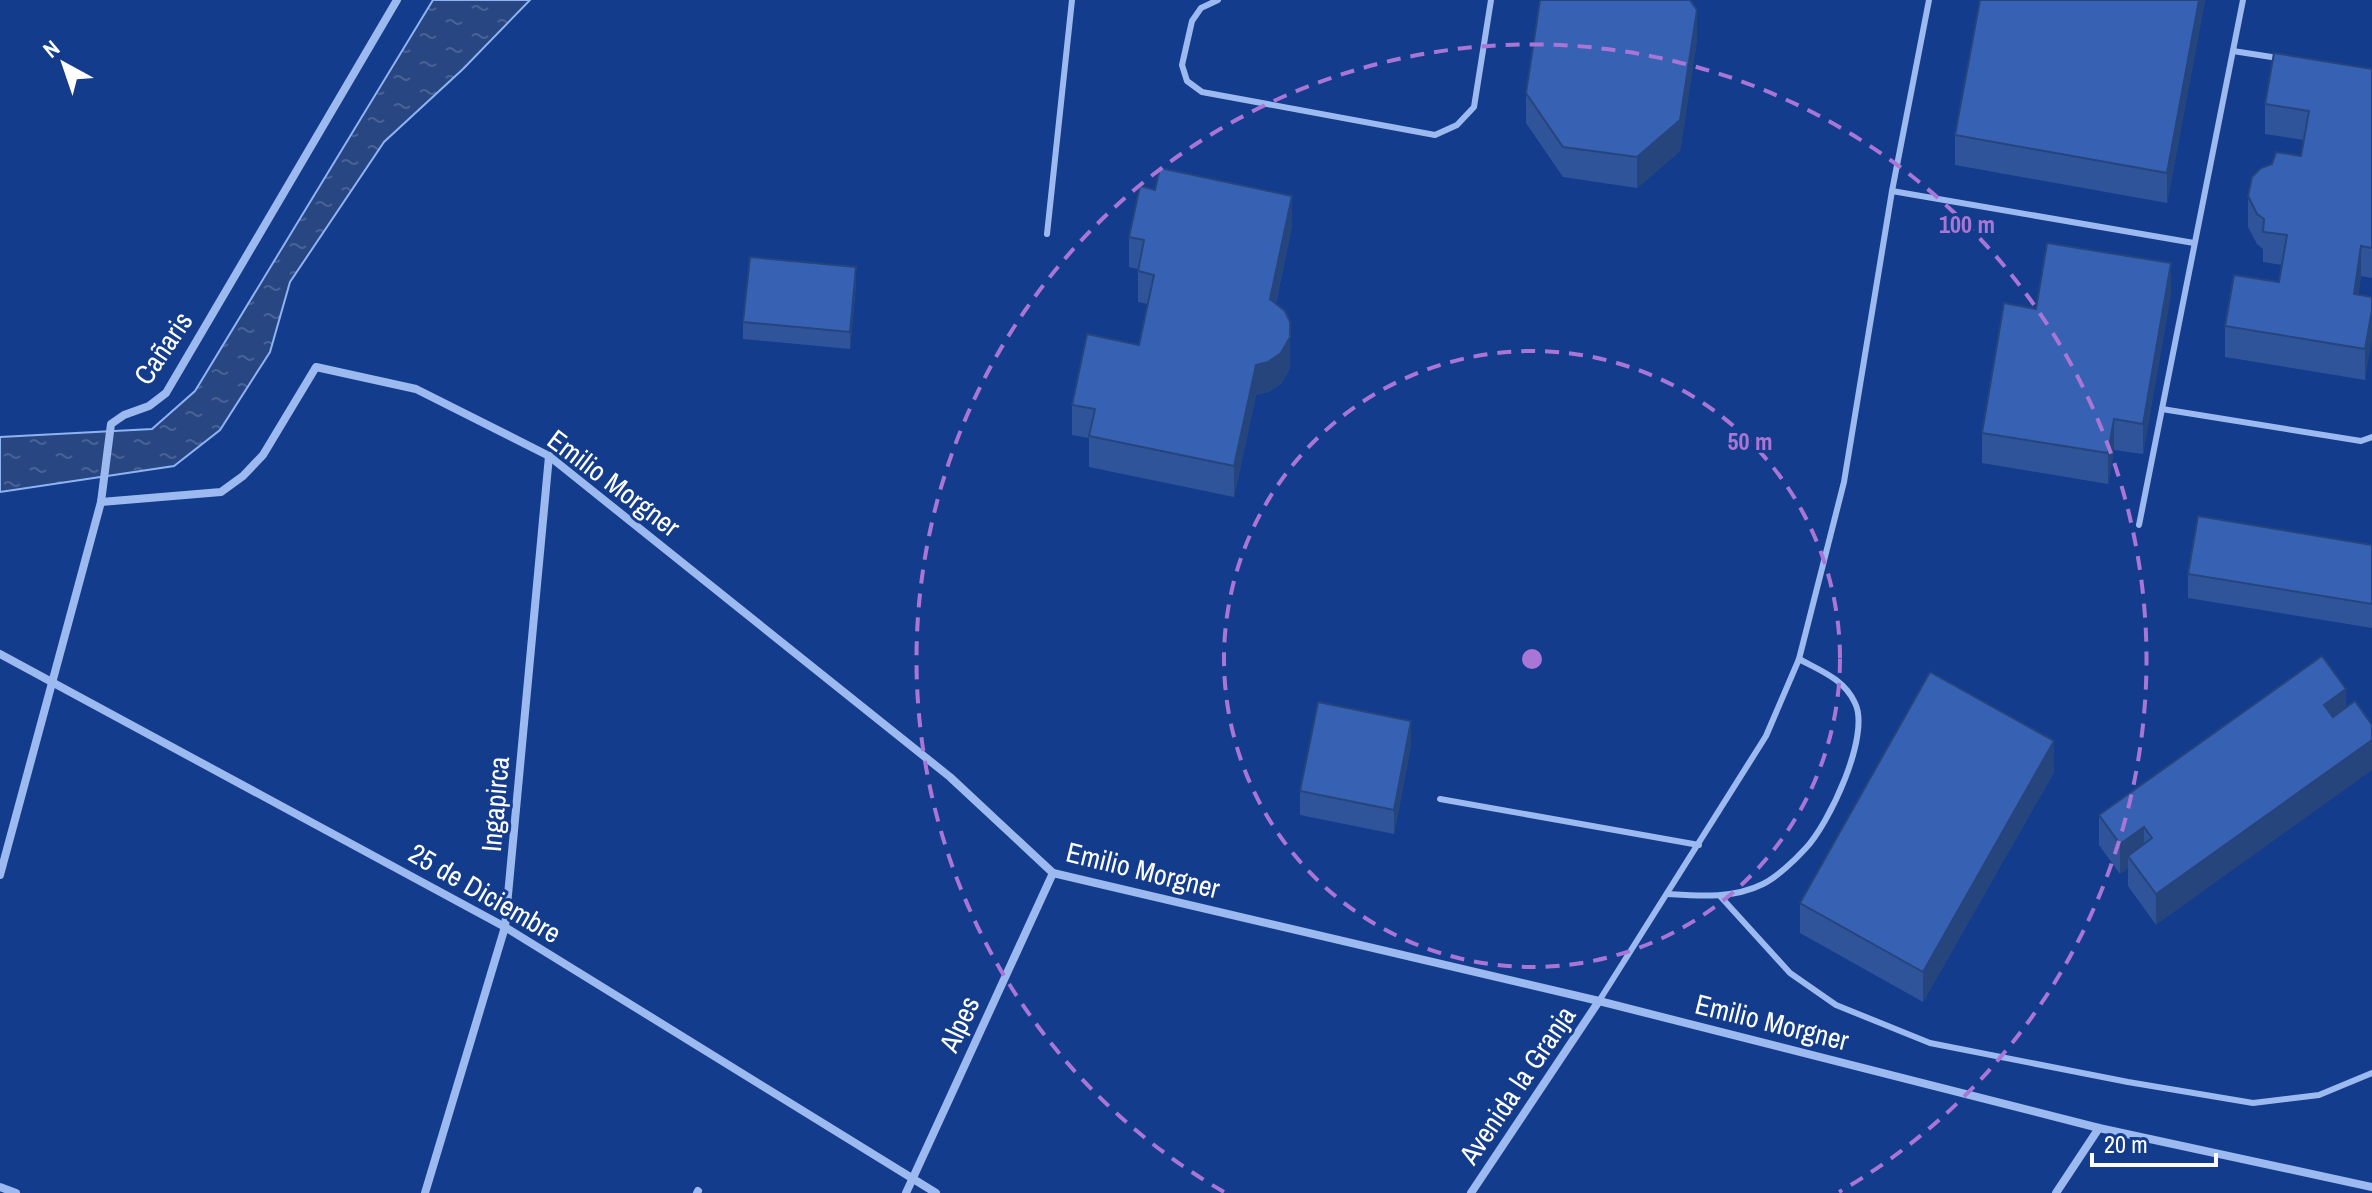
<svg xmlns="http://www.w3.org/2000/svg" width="2372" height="1193" font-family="'Archivo Narrow',sans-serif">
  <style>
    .water { fill: url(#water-ripples); stroke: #8eb3f3; stroke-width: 2 }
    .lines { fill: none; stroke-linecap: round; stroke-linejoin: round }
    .service { stroke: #9cbaf0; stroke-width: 6 }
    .minor { stroke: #9cbaf0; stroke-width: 8 }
    .wall { fill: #2f549a }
    .shaded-wall { fill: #26457d }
    .building { fill: #3762b3; stroke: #26457d; stroke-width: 2 }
    .ring { fill: none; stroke: #a976d5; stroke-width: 4; stroke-dasharray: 14 10 }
    .labels { text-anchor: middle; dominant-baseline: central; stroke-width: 6; stroke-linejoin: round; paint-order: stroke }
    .street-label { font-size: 28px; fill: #fff; stroke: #143c8c }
    .centre { fill: #a976d5; stroke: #143c8c; stroke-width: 4 }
    .ring-label { font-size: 24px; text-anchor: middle; font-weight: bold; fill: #a976d5; stroke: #143c8c; stroke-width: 6; stroke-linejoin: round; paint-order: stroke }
  </style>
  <defs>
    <pattern id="water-ripples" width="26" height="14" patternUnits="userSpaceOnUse" patternTransform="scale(2)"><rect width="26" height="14" fill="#284682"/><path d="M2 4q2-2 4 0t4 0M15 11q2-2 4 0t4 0" fill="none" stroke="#486295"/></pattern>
  </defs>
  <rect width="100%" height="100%" fill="#143c8c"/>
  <!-- water -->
  <path class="water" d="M433,0H530L463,69L384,142L290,282L270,352L220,430L174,466L0,492V437L152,429L195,391Z"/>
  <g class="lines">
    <!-- service -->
    <g class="service">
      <path d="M1218,0L1201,8L1192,21L1182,65L1187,81L1202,92L1435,135L1457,125L1474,107L1491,0"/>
      <path d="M2233,51L2278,58"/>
      <path d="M1892,191L2194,243"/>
      <path d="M1047,234L1072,0"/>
      <path d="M2162,409L2361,441L2372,437"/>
      <path d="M2139,525L2243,0"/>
      <path d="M1440,799L1699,845"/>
      <path d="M1667,894C1699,896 1733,899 1763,884C1777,877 1795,860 1805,849C1829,824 1871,735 1855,703C1844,679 1821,671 1799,659"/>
      <path d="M1720,896L1790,973L1836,1005L1930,1043L2128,1082L2253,1103L2319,1095L2372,1073"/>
      <path d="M1599,1001L1766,736L1799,659L1844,482L1892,191L1929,0"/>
    </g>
    <!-- minor -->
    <g class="minor">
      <path d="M101,502L221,492L243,476L263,455L316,367L416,389L549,456L950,777L1053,873L1599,1001L2099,1128L2372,1187"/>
      <path d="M0,654L505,927L936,1193"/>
      <path d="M0,875L101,502L111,424L124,415L149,406L166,393L397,0"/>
      <path d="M0,1187L16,1193"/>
      <path d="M425,1193L505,927L549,456"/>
      <path d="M697,1193L698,1191"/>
      <path d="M906,1193L1053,873"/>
      <path d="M1471,1193L1599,1001"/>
      <path d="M2056,1193L2099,1128"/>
    </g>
  </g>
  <!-- wall -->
  <g class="wall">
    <path d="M1980,0H2205L2167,203L1955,165V135Z"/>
    <path d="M1697,40L1680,151L1637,188L1563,177L1526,123V93Z"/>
    <path d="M2372,69V278L2361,276L2358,295L2372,297L2365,380L2225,357V326L2279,282L2282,265L2263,262V249L2257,244L2248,227V196L2301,156L2304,140L2265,134V104Z"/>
    <path d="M1292,226L1276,303L1290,368L1281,384L1268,392L1256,395L1234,497L1089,467V438L1072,435V405L1139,345L1148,304L1138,302V269L1129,267V237Z"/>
    <path d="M856,284L850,349L743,339V322Z"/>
    <path d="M2171,293L2143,454L2114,450L2108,484L1982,463V433L2036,309Z"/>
    <path d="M2372,545V628L2188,598V574Z"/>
    <path d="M2346,708L2156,925L2128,886V868L2120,874L2099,845V815Z"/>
    <path d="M1411,745L1394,834L1300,815V791Z"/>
    <path d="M2054,772L1923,1002L1800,933V903Z"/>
  </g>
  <!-- shaded-wall -->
  <g class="shaded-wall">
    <path d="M2199,0H2205L2167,203V173Z"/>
    <path d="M1697,10V40L1680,151L1637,188V157Z"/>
    <path d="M1292,196V226L1270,329V299Z"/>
    <path d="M2361,246V276L2354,325V294Z"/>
    <path d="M2171,263V293L2143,454V424Z"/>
    <path d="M856,267V284L850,349V332Z"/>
    <path d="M2372,310V340L2365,380V349Z"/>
    <path d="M1290,337V368L1281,384L1268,392L1256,395L1234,497V466L1256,365Z"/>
    <path d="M2114,419V450L2108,484V453Z"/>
    <path d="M2346,689V720L2324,736V705Z"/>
    <path d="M1411,721V745L1394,834V810Z"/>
    <path d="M2372,740V770L2156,925V894Z"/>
    <path d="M2054,741V772L1923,1002V972Z"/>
    <path d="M2144,827V857L2128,856V868L2120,874V844Z"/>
  </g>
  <!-- building -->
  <g class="building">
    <path d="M1540,0H1690L1697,10L1680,120L1637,157L1563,147L1526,93Z"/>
    <path d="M1980,0H2199L2167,173L1955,135Z"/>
    <path d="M2274,53L2372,69V248L2361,246L2354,294L2372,297V310L2365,349L2225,326L2234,275L2279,282L2287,235L2263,232L2264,219L2257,214L2248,196L2252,177L2261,168L2272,164L2276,152L2301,156L2309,111L2265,104Z"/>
    <path d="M1160,168L1292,196L1270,299L1285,311L1290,322V337L1281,353L1268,362L1256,365L1234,466L1089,436L1095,409L1072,405L1087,334L1139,345L1154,275L1138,271L1144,240L1129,237L1140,186L1155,190Z"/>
    <path d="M2047,243L2171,263L2143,424L2114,419L2108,453L1982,433L2004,303L2036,309Z"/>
    <path d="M750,257L856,267L850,332L743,322Z"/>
    <path d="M2198,516L2372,545V604L2188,574Z"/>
    <path d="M2322,656L2346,689L2324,705L2333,717L2355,701L2372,725V740L2156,894L2128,856L2152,838L2144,827L2120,844L2099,815Z"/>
    <path d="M1930,672L2054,741L1923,972L1800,903Z"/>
    <path d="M1318,702L1411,721L1394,810L1300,791Z"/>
  </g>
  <!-- distance rings -->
  <g class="ring">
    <circle cx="1532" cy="659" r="308"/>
    <path d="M1224 1192A615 615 0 1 1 1839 1192"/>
  </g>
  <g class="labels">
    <!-- street labels -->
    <g class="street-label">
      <text transform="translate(163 348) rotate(-56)">Cañaris</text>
      <text transform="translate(614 483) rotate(37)">Emilio Morgner</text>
      <text transform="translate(495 804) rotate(-85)">Ingapirca</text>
      <text transform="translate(1143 870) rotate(14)">Emilio Morgner</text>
      <text transform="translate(485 893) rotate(30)">25 de Diciembre</text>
      <text transform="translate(1772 1022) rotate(14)">Emilio Morgner</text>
      <text transform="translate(959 1024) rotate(-65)">Alpes</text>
      <text transform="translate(1517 1085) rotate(-56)">Avenida la Granja</text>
    </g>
  </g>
  <circle cx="1532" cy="659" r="12" class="centre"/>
  <g class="ring-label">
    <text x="1967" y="233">100 m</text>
    <text x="1750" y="450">50 m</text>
  </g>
  <!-- north arrow -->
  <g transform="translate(64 64) rotate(320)" stroke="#143c8c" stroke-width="6" paint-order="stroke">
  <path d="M0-6L14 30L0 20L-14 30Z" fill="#ffffff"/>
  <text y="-12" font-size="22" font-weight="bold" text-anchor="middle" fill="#ffffff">N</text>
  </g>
  <!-- scale -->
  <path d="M2092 1153v12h124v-12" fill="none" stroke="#ffffff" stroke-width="4"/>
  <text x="2104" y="1153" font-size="24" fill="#ffffff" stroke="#143c8c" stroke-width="6" paint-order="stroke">20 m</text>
</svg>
